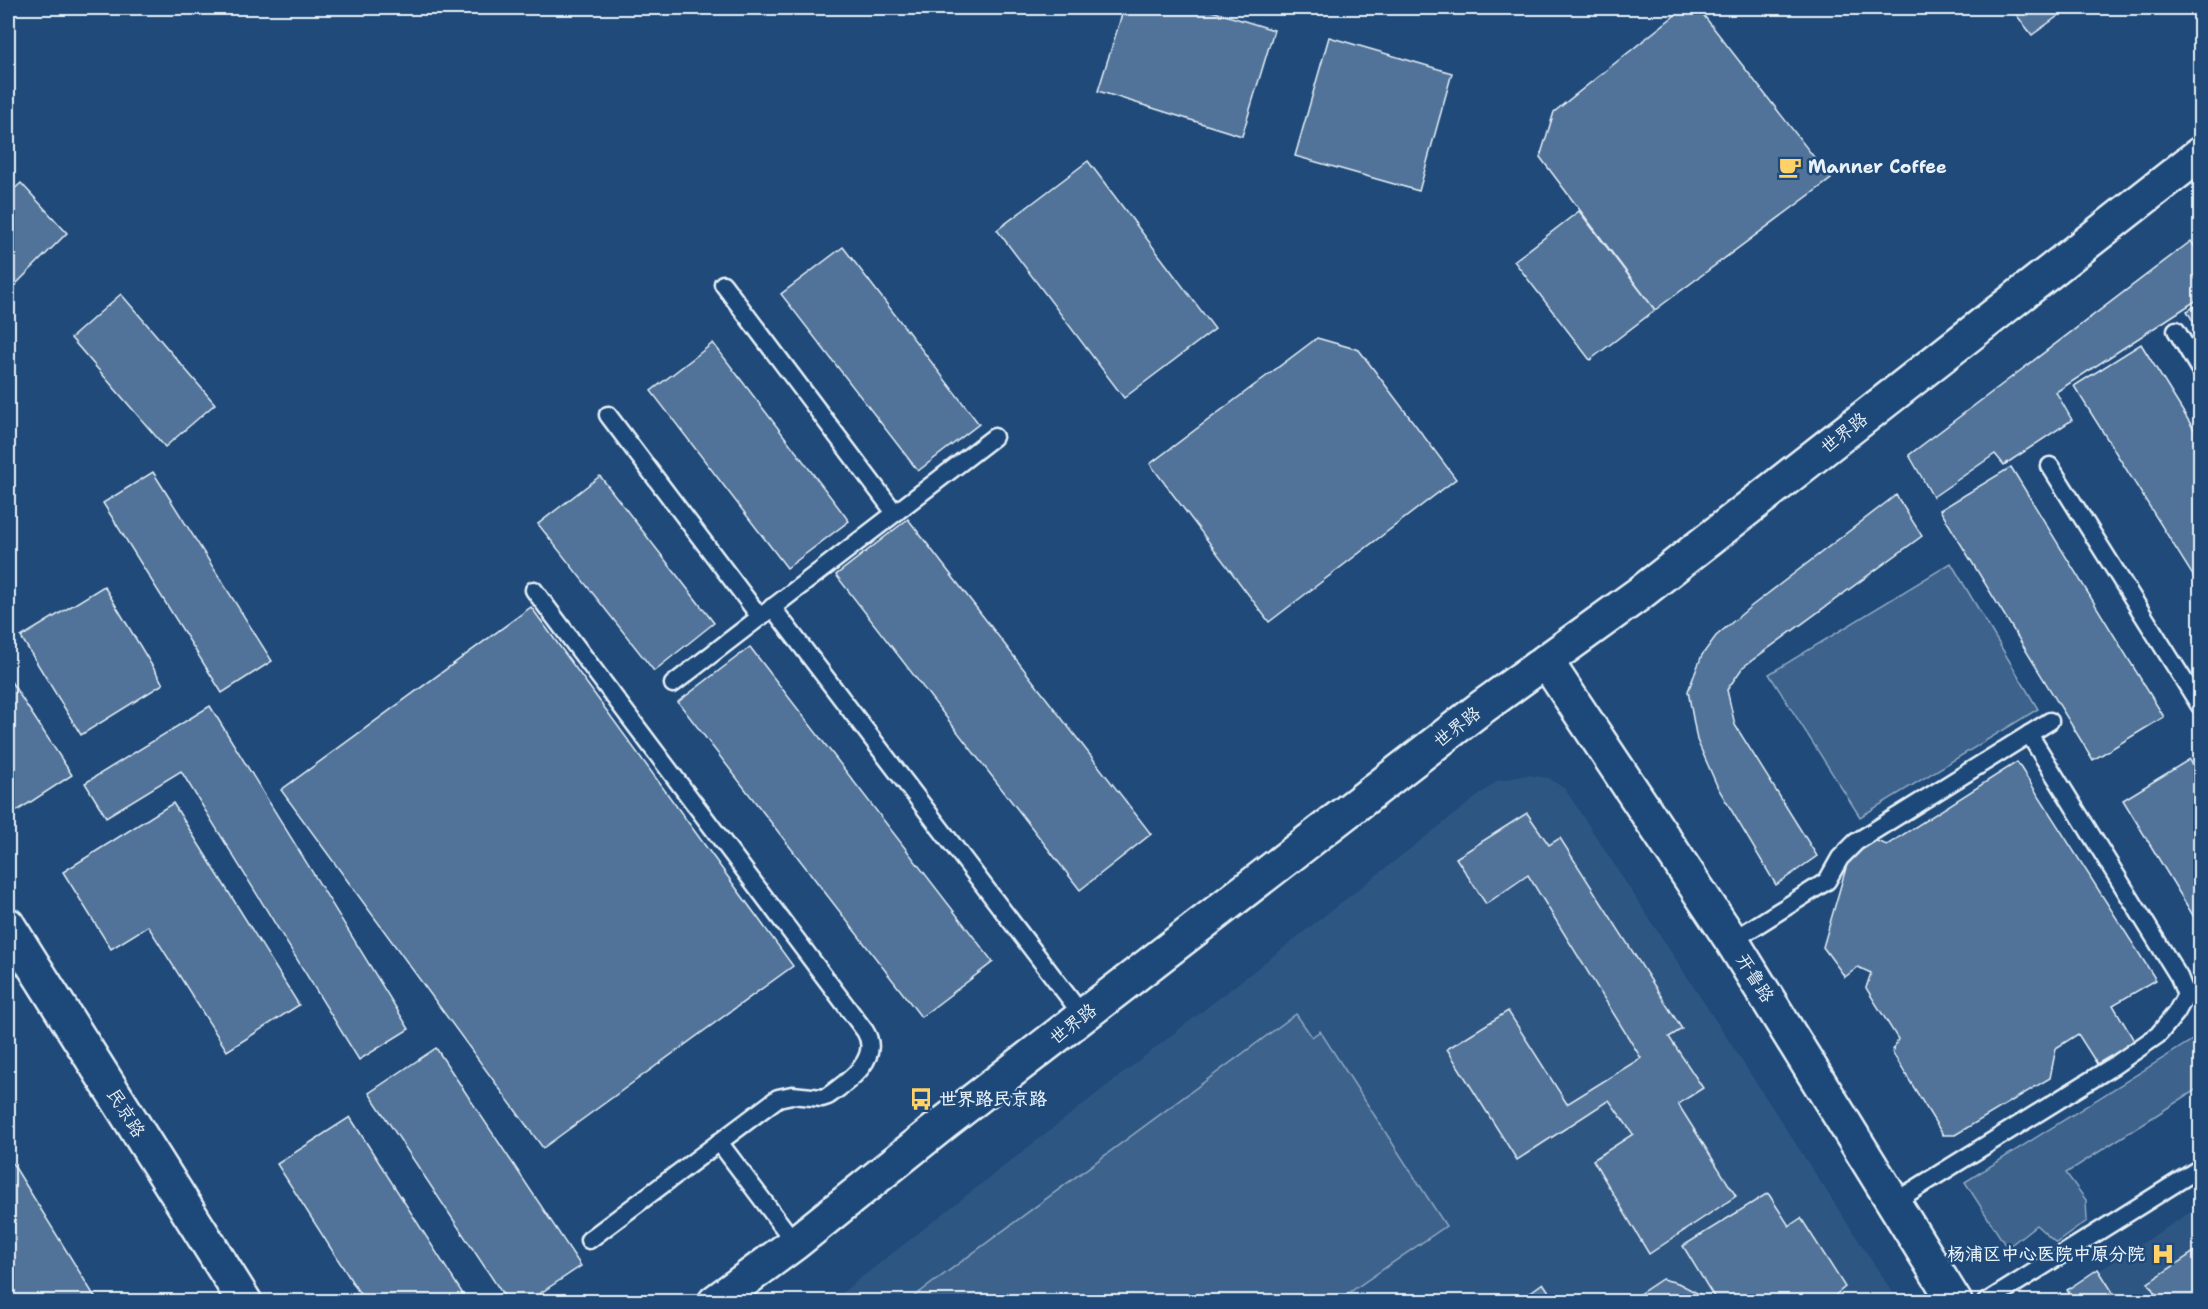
<svg xmlns="http://www.w3.org/2000/svg" width="2208" height="1309" font-family="'Shantell Sans','LXGW WenKai TC',sans-serif">
  <style>
    .built { fill: #2e5683 }
    .green { fill: #3c628c; stroke: #92aac2; stroke-width: 1.5 }
    .building { fill: #517399; stroke: #e8f1f8; stroke-width: 1.5 }
    .lines { fill: none; stroke-linecap: round; stroke-linejoin: round }
    .lane-casing { stroke: #e8f1f8; stroke-width: 21 }
    .street-casing { stroke: #e8f1f8; stroke-width: 38 }
    .secondary-casing { stroke: #e8f1f8; stroke-width: 38 }
    .lane { stroke: #1f4a7a; stroke-width: 16 }
    .street { stroke: #1f4a7a; stroke-width: 33 }
    .secondary { stroke: #1f4a7a; stroke-width: 33 }
    .labels { text-anchor: middle; dominant-baseline: central; stroke-width: 5; stroke-linejoin: round; paint-order: stroke }
    .poi-label { font-size: 18px; font-weight: bold; fill: #e8f1f8; stroke: #1f4a7a; text-anchor: start }
    .street-label { font-size: 18px; fill: #e8f1f8; stroke: #1f4a7a }
  </style>
  <rect width="100%" height="100%" fill="#1f4a7a"/>
  <filter id="ink" filterUnits="userSpaceOnUse"><feTurbulence type="fractalNoise" baseFrequency=".0167" numOctaves="2"/><feDisplacementMap in="SourceGraphic" scale="12" xChannelSelector="R" yChannelSelector="G"/><feConvolveMatrix kernelMatrix="1 2 1 2 8 2 1 2 1" color-interpolation-filters="sRGB"/></filter>
  <g filter="url(#ink)">
    <!-- built -->
    <g class="built">
      <path d="M1527,775L1549,778L1565,789L1898,1301L830,1302L1497,781Z"/>
      <path d="M2200,1206V1301H2052Z"/>
    </g>
    <!-- green -->
    <g class="green">
      <path d="M1951,563L2038,709L1860,817L1769,674Z"/>
      <path d="M1296,1014L1312,1037L1320,1031L1446,1226L1337,1301H908Z"/>
      <path d="M2200,1035V1087L2066,1173L2086,1200L2087,1221L2056,1243L2036,1225L2007,1248L1965,1182Z"/>
    </g>
    <!-- building -->
    <g class="building">
      <path d="M1124,8H1202L1274,30L1242,136L1098,91Z"/>
      <path d="M1684,8H1698L1831,179L1655,310L1540,157L1554,112Z"/>
      <path d="M2011,8H2069L2032,35Z"/>
      <path d="M1329,37L1452,73L1419,191L1295,156Z"/>
      <path d="M1088,161L1215,329L1124,398L997,230Z"/>
      <path d="M21,183L67,233L8,292V188L11,192Z"/>
      <path d="M1579,211L1655,310L1590,360L1514,261Z"/>
      <path d="M2191,241L2200,255V298L2056,392L2072,420L2004,465L1995,454L1933,497L1909,455Z"/>
      <path d="M843,247L979,424L918,471L781,294Z"/>
      <path d="M121,294L215,404L165,447L71,338Z"/>
      <path d="M2200,303V333L2187,311Z"/>
      <path d="M1317,338L1359,350L1456,479L1269,622L1150,464Z"/>
      <path d="M713,343L849,521L787,568L651,391Z"/>
      <path d="M2141,344L2200,439V587L2074,386Z"/>
      <path d="M2011,467L2164,717L2093,760L1940,510Z"/>
      <path d="M153,472L272,661L222,693L103,503Z"/>
      <path d="M600,476L714,623L654,671L538,524Z"/>
      <path d="M1896,495L1922,536L1743,667L1727,690L1735,725L1817,856L1776,885L1718,788L1697,740L1688,691L1702,655L1716,636L1749,608Z"/>
      <path d="M908,519L1151,834L1080,890L836,575Z"/>
      <path d="M104,586L163,684L81,735L21,637Z"/>
      <path d="M531,607L793,966L543,1148L281,790Z"/>
      <path d="M750,647L993,962L921,1017L678,702Z"/>
      <path d="M8,677L72,775L17,811L8,796Z"/>
      <path d="M210,706L409,1029L359,1060L181,771L106,817L85,783Z"/>
      <path d="M2190,759L2200,776V927L2123,800Z"/>
      <path d="M2017,762L2156,980L2113,1005L2135,1042L2097,1064L2078,1034L2056,1048L2050,1078L1955,1135H1943L1892,1052L1898,1039L1866,988L1871,973L1858,967L1845,977L1823,947L1850,854L1874,840L1887,845Z"/>
      <path d="M173,803L299,1005L227,1051L148,926L111,949L63,872Z"/>
      <path d="M1527,813L1549,845L1560,838L1682,1029L1669,1037L1703,1088L1678,1104L1736,1196L1649,1254L1593,1160L1633,1134L1609,1100L1517,1160L1447,1049L1508,1011L1567,1104L1641,1058L1528,875L1486,904L1456,858Z"/>
      <path d="M436,1048L581,1266L527,1302H508L369,1093Z"/>
      <path d="M350,1117L468,1302H365L277,1164Z"/>
      <path d="M8,1156L98,1302H8Z"/>
      <path d="M1768,1193L1789,1226L1801,1218L1845,1287L1833,1297L1837,1302H1717L1683,1246Z"/>
      <path d="M2200,1248V1302H2161L2148,1283Z"/>
      <path d="M2098,1269L2119,1302H2074L2067,1290Z"/>
      <path d="M1662,1279L1678,1283L1703,1296L1707,1302H1635V1297Z"/>
      <path d="M1543,1283L1556,1302H1517Z"/>
    </g>
    <g class="lines">
      <!-- lane casing -->
      <g class="lane-casing">
        <g id="lane">
          <path d="M723,284L895,513"/>
          <path d="M2176,330L2200,370"/>
          <path d="M608,415L760,617"/>
          <path d="M2050,466L2200,706"/>
          <path d="M534,590L865,1031C882,1058 849,1081 828,1096L822,1098L792,1095L778,1098L589,1240"/>
          <path d="M772,607L1083,1016"/>
          <path d="M673,684L994,437"/>
          <path d="M1732,941L1827,881L1840,858L1856,842L2050,721"/>
          <path d="M719,1142L795,1243"/>
          <path d="M1894,1202L2115,1065L2158,1035L2176,1013L2186,995L2179,977L2029,734"/>
          <path d="M1986,1302L2200,1168"/>
        </g>
      </g>
      <!-- street casing -->
      <g class="street-casing">
        <path id="street" d="M8,925L245,1302"/>
      </g>
      <!-- secondary casing -->
      <g class="secondary-casing">
        <g id="secondary">
          <path d="M1546,661L1732,941L1955,1302"/>
          <path d="M715,1302L795,1243L943,1124L1481,708L1639,594L2200,154"/>
        </g>
      </g>
      <!-- lane -->
      <use href="#lane" class="lane"/>
      <!-- street -->
      <use href="#street" class="street"/>
      <!-- secondary -->
      <use href="#secondary" class="secondary"/>
    </g>
  </g>
  <!-- icons -->
  <defs>
    <g id="cafe-bare" transform="scale(1.8)"><path d="M-5.5-4.5H6V0H3Q3 3.5 0 3.5H-2.5Q-5.5 3.5-5.5 0ZM3-3.2v2h1.7v-2ZM-6 4.5H4V6H-6Z" fill="#ffd166" stroke="#1f4a7a" stroke-width="2.5" paint-order="stroke"/></g>
    <g id="bus-bare" transform="scale(1.8)"><path d="M-5-6H5V4H4V6H2V4H-2V6H-4V4H-5ZM-3.5-4V0h7V-4ZM-3.5 1.2v1.5H-2V1.2ZM2 1.2v1.5H3.5V1.2Z" fill="#ffd166" stroke="#1f4a7a" stroke-width="2.5" paint-order="stroke"/></g>
    <g id="hospital-bare" transform="scale(1.8)"><path d="M-5-5h3v3.5h4V-5h3V5h-3V1.5h-4V5h-3Z" fill="#ffd166" stroke="#1f4a7a" stroke-width="2.5" paint-order="stroke"/></g>
  </defs>
  <g fill-rule="evenodd">
    <use href="#cafe-bare" x="1790" y="167"/>
    <use href="#bus-bare" x="921" y="1099"/>
    <use href="#hospital-bare" x="2163" y="1254"/>
  </g>
  <g class="labels">
    <!-- poi labels -->
    <g class="poi-label">
      <text x="1808" y="167">Manner Coffee</text>
      <text x="939" y="1099">世界路民京路</text>
      <text x="2145" y="1254" text-anchor="end">杨浦区中心医院中原分院</text>
    </g>
    <!-- street labels -->
    <g class="street-label">
      <text transform="translate(1844 433) rotate(-38)">世界路</text>
      <text transform="translate(1457 727) rotate(-38)">世界路</text>
      <text transform="translate(1755 978) rotate(58)">开鲁路</text>
      <text transform="translate(1073 1024) rotate(-38)">世界路</text>
      <text transform="translate(126 1113) rotate(58)">民京路</text>
    </g>
  </g>
  <!-- margin -->
  <rect width="2208" height="1309" fill="none" stroke="#1f4a7a" stroke-width="30"/>
  <rect x="15" y="15" width="2178" height="1279" fill="none" stroke="#e8f1f8" stroke-width="2" filter="url(#ink)"/>
</svg>
